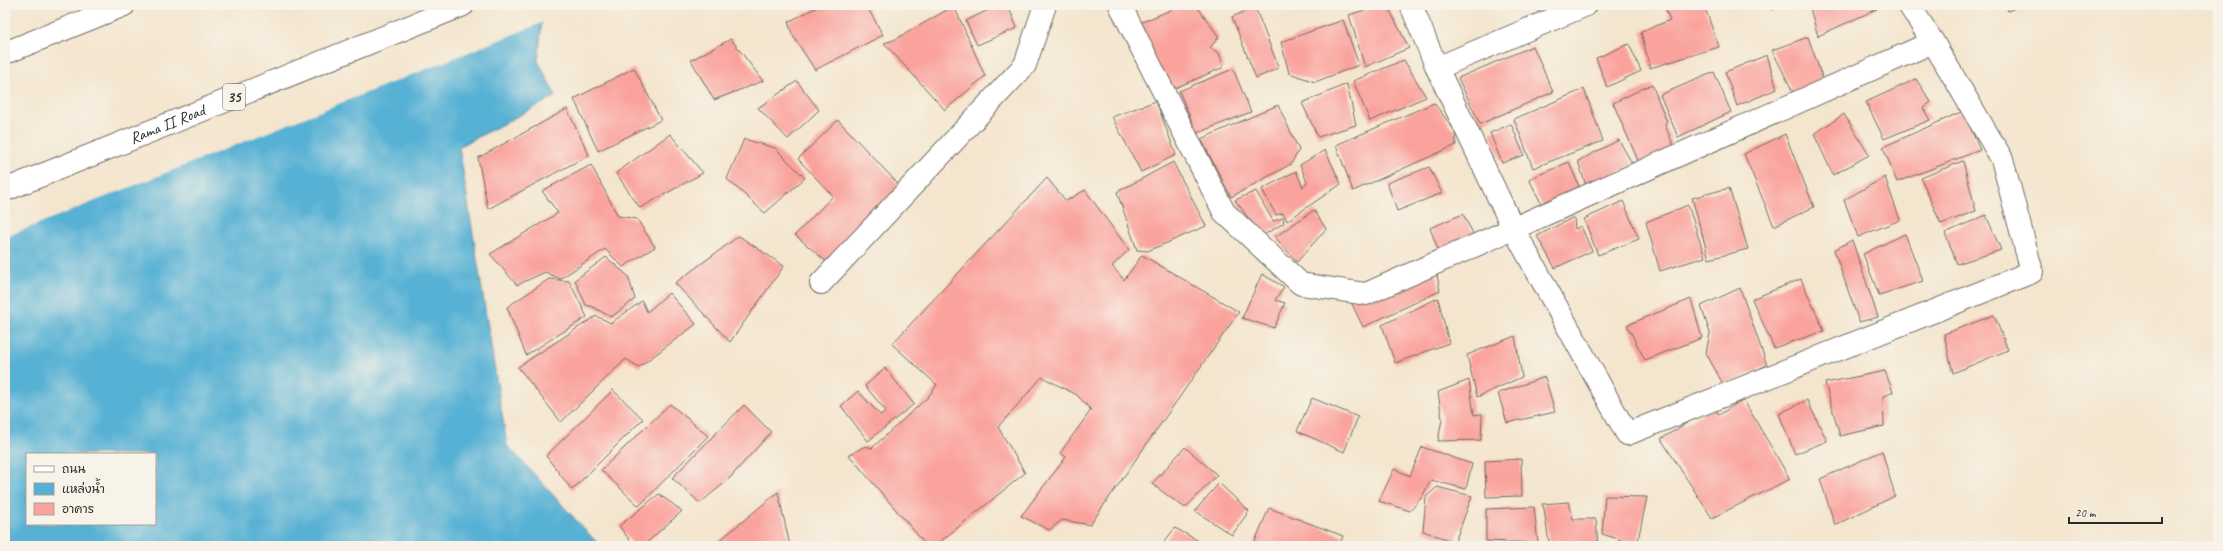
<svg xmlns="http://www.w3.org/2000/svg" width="2223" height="551" font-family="Caveat,'Playpen Sans Thai',sans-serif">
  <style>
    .water { fill: #56b1d4; stroke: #406e80; fill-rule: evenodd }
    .pier { fill: #f4e5ce }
    .building { fill: #faa39d }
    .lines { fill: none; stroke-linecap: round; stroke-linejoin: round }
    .minor-casing { stroke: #716c64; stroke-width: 24 }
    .highway-casing { stroke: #716c64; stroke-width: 24 }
    .minor { stroke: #fff; stroke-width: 22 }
    .highway { stroke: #fff; stroke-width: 22 }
    .labels { text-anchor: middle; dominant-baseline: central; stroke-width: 3; stroke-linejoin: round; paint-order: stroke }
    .shield { fill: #f7f3e8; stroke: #686764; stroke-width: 1 }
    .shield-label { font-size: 15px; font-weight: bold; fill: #2b2b2b }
    .street-label { font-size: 16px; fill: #2b2b2b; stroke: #f7f3e8 }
  </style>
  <rect width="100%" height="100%" fill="#f7f3e8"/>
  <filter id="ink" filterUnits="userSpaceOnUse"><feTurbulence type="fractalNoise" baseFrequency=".025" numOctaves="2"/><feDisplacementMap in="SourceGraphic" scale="8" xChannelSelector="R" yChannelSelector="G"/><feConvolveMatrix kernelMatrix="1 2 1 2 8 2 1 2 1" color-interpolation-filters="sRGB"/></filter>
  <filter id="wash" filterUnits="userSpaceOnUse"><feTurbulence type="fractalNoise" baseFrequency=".012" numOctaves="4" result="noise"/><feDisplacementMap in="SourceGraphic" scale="16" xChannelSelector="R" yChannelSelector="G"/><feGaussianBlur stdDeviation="0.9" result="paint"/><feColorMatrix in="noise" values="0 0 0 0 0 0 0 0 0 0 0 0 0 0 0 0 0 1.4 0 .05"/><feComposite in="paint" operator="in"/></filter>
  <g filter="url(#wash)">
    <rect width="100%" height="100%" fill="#f4e5ce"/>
    <!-- water -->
    <path class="water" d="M5,5L542,22L538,61L556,96L459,147L507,445L600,546H5ZM27,454H155V524H27Z"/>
    <!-- pier -->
    <path class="pier" d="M5,5H533L544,22L5,237Z"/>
    <g id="blocks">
      <!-- building -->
      <g class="building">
        <path d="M821,5H866L883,35L815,70L792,34L788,22Z"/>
        <path d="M998,5H1008L1017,28L977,45L966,21Z"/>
        <path d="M1128,5H1148L1131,12Z"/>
        <path d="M1183,5H1196L1219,37L1210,48L1219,53L1224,67L1168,91L1137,24Z"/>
        <path d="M1304,5H1322L1306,10Z"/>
        <path d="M1380,5H1387L1409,48L1365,67L1349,15Z"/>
        <path d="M1536,5H1574L1542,20Z"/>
        <path d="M1664,5H1704L1719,47L1650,68L1641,32L1670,20Z"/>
        <path d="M1769,5H1785L1771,10Z"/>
        <path d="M1809,5H1875L1877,9L1818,36Z"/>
        <path d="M2006,5H2022L2008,11Z"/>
        <path d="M954,6L985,76L945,110L884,43L894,40Z"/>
        <path d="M1255,7L1279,68L1256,78L1232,17Z"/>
        <path d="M1343,20L1359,65L1315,82L1289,73L1281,42Z"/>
        <path d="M1808,37L1825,85L1795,96L1772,50Z"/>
        <path d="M731,39L763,81L714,100L691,60Z"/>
        <path d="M1629,44L1641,71L1607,87L1596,58Z"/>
        <path d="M1533,46L1553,92L1480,124L1458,78Z"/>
        <path d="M1767,55L1777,89L1737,106L1725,72Z"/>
        <path d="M1404,60L1426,97L1370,121L1353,81Z"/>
        <path d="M634,68L661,120L598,151L574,99Z"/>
        <path d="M1233,69L1251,112L1197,133L1179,91Z"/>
        <path d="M1714,72L1731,112L1678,137L1660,95Z"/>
        <path d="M1916,79L1931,102L1923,108L1930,120L1884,139L1866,102Z"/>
        <path d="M797,81L819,110L788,139L758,108Z"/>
        <path d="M1347,84L1356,125L1318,137L1302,103Z"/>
        <path d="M1652,84L1667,122L1665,125L1674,147L1640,165L1613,103Z"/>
        <path d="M1584,89L1603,141L1533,168L1514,119Z"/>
        <path d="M1156,101L1176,155L1141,172L1112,117Z"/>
        <path d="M1434,103L1455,131L1456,145L1353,191L1336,145Z"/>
        <path d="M1278,105L1299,150L1291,164L1231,197L1201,139Z"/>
        <path d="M567,109L589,155L488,209L478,158Z"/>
        <path d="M1963,111L1980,150L1897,182L1883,147Z"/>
        <path d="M1844,114L1869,155L1833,175L1814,134Z"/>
        <path d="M838,120L900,186L829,264L795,235L833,196L798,159Z"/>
        <path d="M1511,124L1524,155L1502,163L1490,133Z"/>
        <path d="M670,134L703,173L640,208L616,173Z"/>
        <path d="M1785,134L1814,207L1774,226L1744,154Z"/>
        <path d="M744,139L775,148L805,178L765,213L727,179Z"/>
        <path d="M1619,140L1633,165L1586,186L1578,161Z"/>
        <path d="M1325,150L1341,184L1287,221L1283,213L1276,215L1262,189L1296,171L1303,187L1307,182L1300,165Z"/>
        <path d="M1963,161L1976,211L1941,224L1921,178Z"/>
        <path d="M1173,162L1206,226L1148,251L1137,250L1117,192Z"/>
        <path d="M1569,162L1580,189L1543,207L1529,179Z"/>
        <path d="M591,165L618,216L637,219L655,247L623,267L605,249L560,279L545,272L517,285L490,254L558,213L542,191Z"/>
        <path d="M1429,167L1442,193L1397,211L1387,183Z"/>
        <path d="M1885,177L1900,220L1858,237L1844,200Z"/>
        <path d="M1047,178L1066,201L1085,190L1129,250L1112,266L1124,280L1142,255L1239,312L1090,525L1062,520L1049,530L1021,516L1066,457L1060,453L1091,410L1077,395L1042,377L998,427L1025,473L935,546H927L849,455L865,446L872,448L928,397L937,385L892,344Z"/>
        <path d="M1729,188L1748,249L1709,259L1692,198Z"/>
        <path d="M1256,191L1273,221L1283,218L1284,223L1262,236L1235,200Z"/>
        <path d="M1623,201L1639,239L1598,255L1584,219Z"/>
        <path d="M1688,205L1705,257L1660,271L1646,222Z"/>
        <path d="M1314,210L1326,229L1297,262L1275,237Z"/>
        <path d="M1463,214L1477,241L1440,255L1430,228Z"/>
        <path d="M1986,215L2001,250L1957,264L1945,233Z"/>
        <path d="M1574,217L1575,229L1581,226L1592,251L1555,268L1537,236Z"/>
        <path d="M1905,234L1923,281L1879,295L1863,254Z"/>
        <path d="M739,236L784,266L730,342L675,283Z"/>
        <path d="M1852,240L1878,317L1859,322L1834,250Z"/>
        <path d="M606,257L628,276L635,299L611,317L593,307L586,305L575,280Z"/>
        <path d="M1436,269L1440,291L1363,327L1350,300Z"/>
        <path d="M1262,274L1284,287L1275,300L1285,303L1274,328L1242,318Z"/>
        <path d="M549,279L569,281L587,317L526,355L507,307Z"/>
        <path d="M1801,279L1824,331L1774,348L1752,299Z"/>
        <path d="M1740,288L1767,365L1724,386L1706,353L1710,333L1701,306Z"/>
        <path d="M669,293L696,324L639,367L626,359L561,422L518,367L596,316L611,323L642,301L647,312Z"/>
        <path d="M1438,298L1449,343L1395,363L1382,325Z"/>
        <path d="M1691,299L1702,338L1645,360L1627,325Z"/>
        <path d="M1994,315L2008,350L1953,373L1944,334Z"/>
        <path d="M1515,336L1522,377L1477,397L1467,355Z"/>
        <path d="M885,368L914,404L868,441L841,406L858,391L880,415L886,411L865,386Z"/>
        <path d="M1885,371L1893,392L1883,397L1884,426L1840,436L1825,383Z"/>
        <path d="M1545,377L1555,412L1507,423L1498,393Z"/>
        <path d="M1469,380L1474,415L1482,414L1481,440L1438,441L1442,419L1438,392Z"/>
        <path d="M613,390L643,419L572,490L546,456Z"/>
        <path d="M1312,398L1358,417L1344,452L1297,431Z"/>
        <path d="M1743,399L1790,479L1712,518L1661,439L1714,406L1719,415Z"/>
        <path d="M1807,400L1827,441L1795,454L1779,414Z"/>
        <path d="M670,404L708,436L639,506L601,470Z"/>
        <path d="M744,405L771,432L727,481L700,503L672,478Z"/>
        <path d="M1185,447L1217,475L1185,508L1152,484Z"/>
        <path d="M1422,447L1472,464L1466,489L1431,480L1422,497L1410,511L1379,501L1394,469L1410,476Z"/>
        <path d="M1882,451L1895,496L1835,525L1820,479Z"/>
        <path d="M1521,459L1522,496L1486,497L1485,461Z"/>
        <path d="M1219,483L1249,511L1232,535L1195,511Z"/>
        <path d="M1437,487L1472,496L1455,542L1423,531L1426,497Z"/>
        <path d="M778,492L790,546H713Z"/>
        <path d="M659,494L682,511L643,546H634L619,526Z"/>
        <path d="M1605,496L1647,497L1637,545L1602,534Z"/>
        <path d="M1569,502L1573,519H1596L1598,546L1549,543L1544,509L1542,504Z"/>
        <path d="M1534,507L1538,543L1486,541V509Z"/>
        <path d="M1269,508L1343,536L1339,546H1253Z"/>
        <path d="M1175,528L1208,546H1161Z"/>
        <path d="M1395,542L1408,545V546H1393Z"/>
        <path d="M1504,544L1521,545V546H1503Z"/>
      </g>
    </g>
  </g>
  <g filter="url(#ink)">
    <use href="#blocks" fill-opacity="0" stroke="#716c64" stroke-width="1"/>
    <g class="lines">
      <!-- minor casing -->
      <g class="minor-casing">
        <g id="minor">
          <path d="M1120,5L1224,212L1301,284L1366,294L1933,42"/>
          <path d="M1411,5L1437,68L1513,228L1627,434L2032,272L2002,159L1933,42L1909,5"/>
          <path d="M1437,68L1586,5"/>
          <path d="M821,283L1025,65L1045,5"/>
        </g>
      </g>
      <!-- highway casing -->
      <g class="highway-casing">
        <g id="highway">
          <path d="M5,53L124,5"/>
          <path id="s1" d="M5,190L463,5"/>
        </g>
      </g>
      <!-- minor -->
      <use href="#minor" class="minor"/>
      <!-- highway -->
      <use href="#highway" class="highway"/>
    </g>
  </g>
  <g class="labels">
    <!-- shield labels -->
    <rect class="shield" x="223" y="84" width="22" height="26" rx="3"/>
    <g class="shield-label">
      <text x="234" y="97">35</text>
    </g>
    <!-- street labels -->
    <g class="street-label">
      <text stroke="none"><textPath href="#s1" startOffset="175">Rama II Road</textPath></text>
    </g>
  </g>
  <!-- margin -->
  <rect width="2223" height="551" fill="none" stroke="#f7f3e8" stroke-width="20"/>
  <!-- legend -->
  <rect x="26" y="453" width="130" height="72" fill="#f7f3e8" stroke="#a5a39c"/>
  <rect x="34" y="466" width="20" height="6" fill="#ffffff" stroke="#a5a39c"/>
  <text x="62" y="473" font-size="12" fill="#2b2b2b">ถนน</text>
  <rect x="34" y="483" width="20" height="12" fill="#56b1d4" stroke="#a5a39c"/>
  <text x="62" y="493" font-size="12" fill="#2b2b2b">แหล่งน้ำ</text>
  <rect x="34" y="503" width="20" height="12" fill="#faa39d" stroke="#a5a39c"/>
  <text x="62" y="513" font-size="12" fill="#2b2b2b">อาคาร</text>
  <!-- scale -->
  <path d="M2069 517v6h93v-6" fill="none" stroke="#2b2b2b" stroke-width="2"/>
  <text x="2075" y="517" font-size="12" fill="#2b2b2b" stroke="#f7f3e8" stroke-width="3" paint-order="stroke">20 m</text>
</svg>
